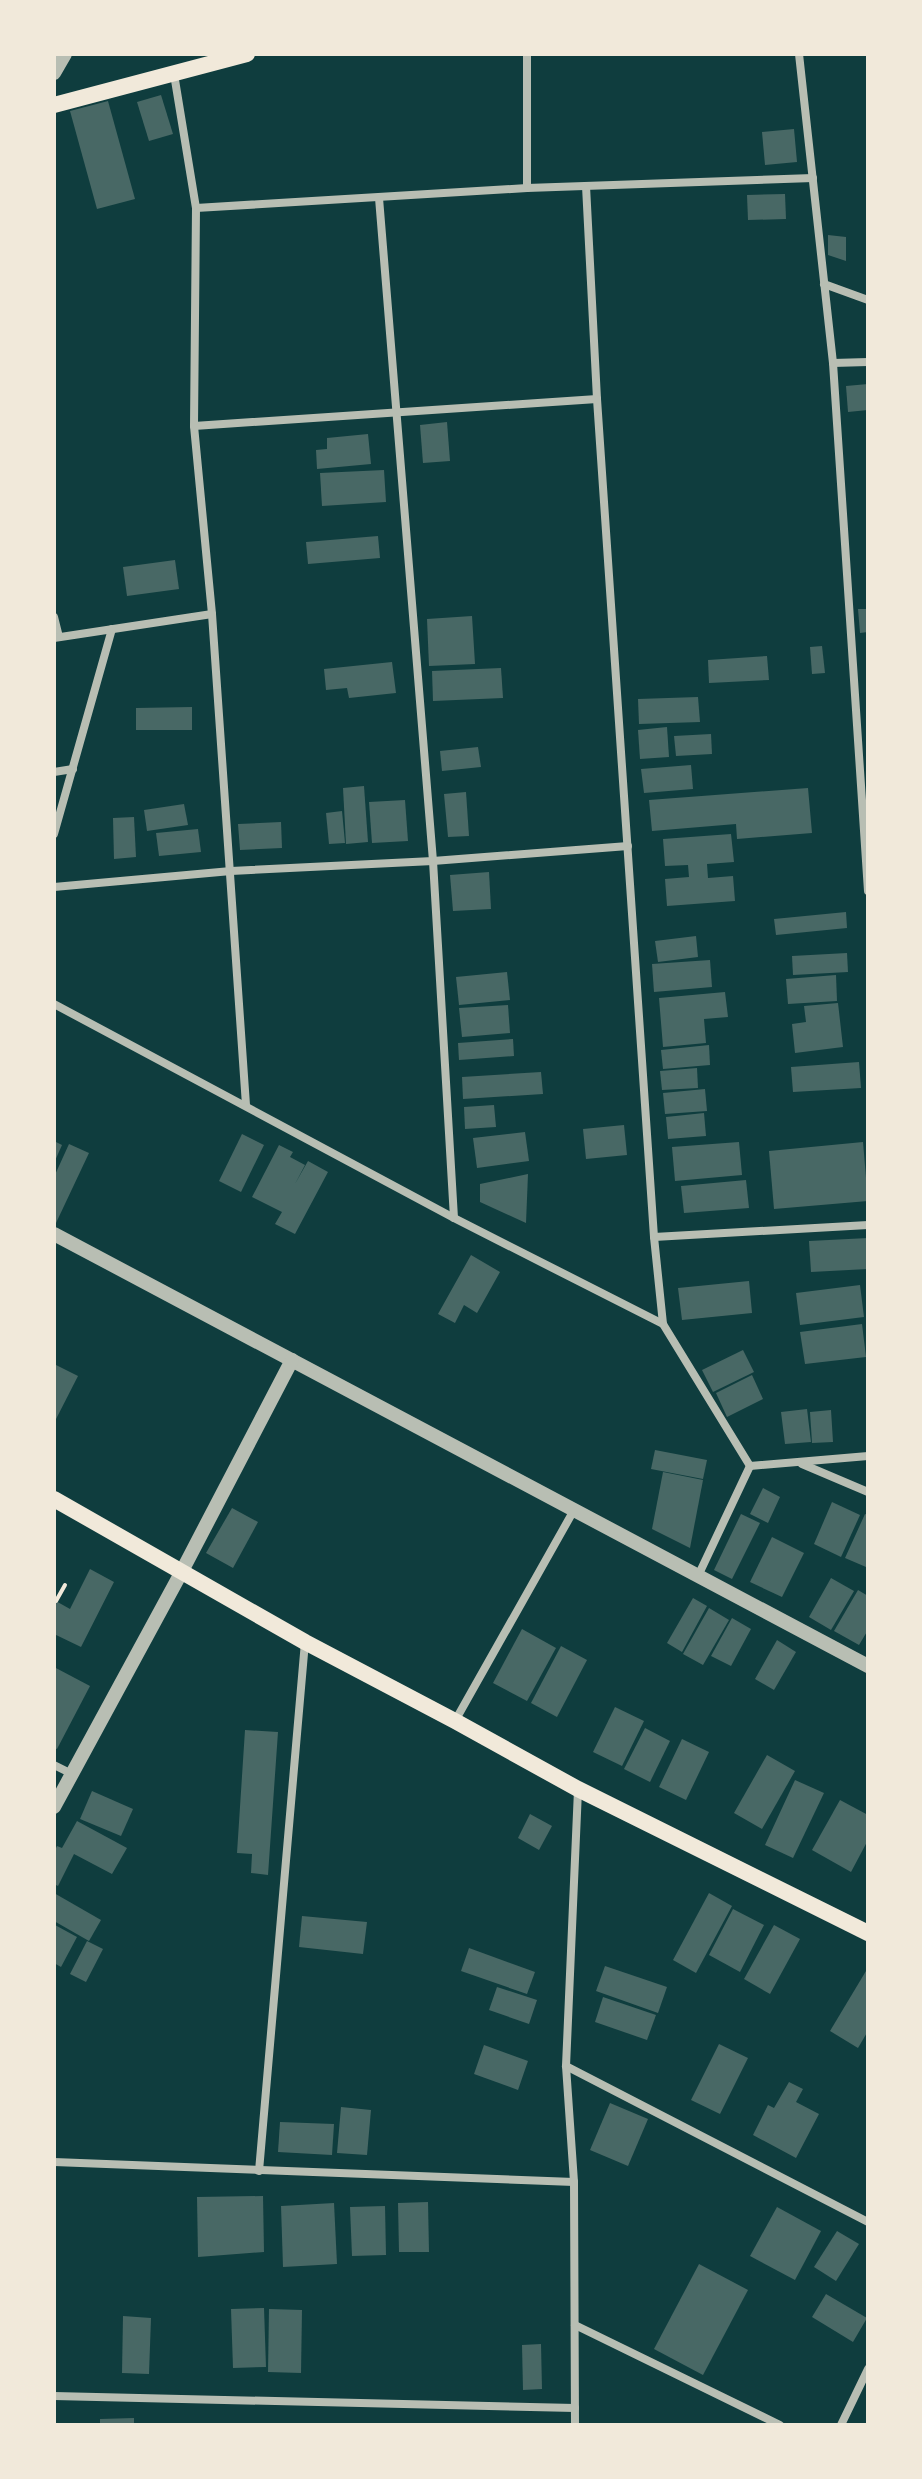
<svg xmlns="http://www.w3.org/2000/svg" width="922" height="2479" font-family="Manrope,sans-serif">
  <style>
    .building { fill: #486865 }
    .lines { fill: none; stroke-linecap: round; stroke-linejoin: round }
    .path { stroke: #f1e9da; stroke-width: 4 }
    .minor { stroke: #b8beb3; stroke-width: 8 }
    .tertiary { stroke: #b8beb3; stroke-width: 14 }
    .secondary { stroke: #f1e9da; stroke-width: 16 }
  </style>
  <rect width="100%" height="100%" fill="#0f3d3e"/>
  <!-- building -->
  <g class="building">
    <path d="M161,95L173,134L149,141L137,102Z"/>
    <path d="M108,101L135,199L97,209L70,111Z"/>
    <path d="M794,129L797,162L765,165L762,132Z"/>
    <path d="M785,194L786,219L748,220L747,195Z"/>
    <path d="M828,235L846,237V261L828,255Z"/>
    <path d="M868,384V410L848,412L846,386Z"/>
    <path d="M447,422L450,461L423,463L420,425Z"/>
    <path d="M368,434L371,464L317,469L316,450L327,449V438Z"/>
    <path d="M384,470L386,502L322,506L320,473Z"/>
    <path d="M378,536L380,558L308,564L306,542Z"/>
    <path d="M175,560L179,589L127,596L123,567Z"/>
    <path d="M858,609H868V632L860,633Z"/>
    <path d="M472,616L475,664L429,666L427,619Z"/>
    <path d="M822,646L825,673L812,674L810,647Z"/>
    <path d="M767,656L769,680L709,683L708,660Z"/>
    <path d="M392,662L396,693L349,698L347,688L326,690L324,669Z"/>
    <path d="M501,668L503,698L433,701L432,671Z"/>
    <path d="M698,697L700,722L639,724L638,699Z"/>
    <path d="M192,707V730H136V708Z"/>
    <path d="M667,727L669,757L640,759L638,730Z"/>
    <path d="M711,734L712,754L676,756L674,736Z"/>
    <path d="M478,747L481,767L442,771L440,751Z"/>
    <path d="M691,765L693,789L644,793L641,769Z"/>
    <path d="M364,786L368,842L346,844L343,788Z"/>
    <path d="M808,788L812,833L737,839L736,824L652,831L649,800Z"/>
    <path d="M466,792L469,836L448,837L444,794Z"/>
    <path d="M405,800L408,841L372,843L369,802Z"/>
    <path d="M184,804L188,825L147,831L144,810Z"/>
    <path d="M342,811L345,843L329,844L326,813Z"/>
    <path d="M134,817L136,857L114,859L113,818Z"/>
    <path d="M281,822L282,848L240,850L238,824Z"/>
    <path d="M198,829L201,852L159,856L156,833Z"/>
    <path d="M731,834L734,862L707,864L708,878L733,876L735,901L667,906L665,879L689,877L688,865L665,866L663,839Z"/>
    <path d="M489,872L491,909L453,911L450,875Z"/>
    <path d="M846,912L847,928L776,935L774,919Z"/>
    <path d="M696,936L698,957L658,962L655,941Z"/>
    <path d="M847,953L848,972L793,975L792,956Z"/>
    <path d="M710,960L712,987L654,992L652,964Z"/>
    <path d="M507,972L510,1000L459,1005L456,977Z"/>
    <path d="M836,975L837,1001L788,1004L786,979Z"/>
    <path d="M725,992L728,1017L704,1019L706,1043L663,1047L659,998Z"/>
    <path d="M838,1003L843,1047L795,1053L792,1024L806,1022L804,1006Z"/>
    <path d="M508,1005L510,1033L462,1037L459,1008Z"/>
    <path d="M513,1039L514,1056L459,1060L458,1043Z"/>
    <path d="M709,1045L710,1065L663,1069L661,1050Z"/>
    <path d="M859,1062L861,1088L793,1092L791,1067Z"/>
    <path d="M697,1068L698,1088L662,1090L660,1071Z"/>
    <path d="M541,1072L543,1094L463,1099L462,1077Z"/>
    <path d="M705,1089L707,1111L665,1114L663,1093Z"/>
    <path d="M494,1105L496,1127L465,1129L464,1107Z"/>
    <path d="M704,1113L706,1136L668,1139L666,1117Z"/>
    <path d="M624,1125L627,1155L586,1159L583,1129Z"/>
    <path d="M525,1132L529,1161L477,1168L473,1138Z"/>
    <path d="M242,1134L264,1145L241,1192L219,1181Z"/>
    <path d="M54,1141L62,1145L54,1163Z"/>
    <path d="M739,1142L742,1175L675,1181L672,1147Z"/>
    <path d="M863,1142L868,1201L774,1209L769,1151Z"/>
    <path d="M69,1144L89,1153L56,1223L54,1222V1177Z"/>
    <path d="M279,1145L293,1152L290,1157L305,1165L295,1184L308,1161L328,1172L295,1234L275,1224L282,1212L252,1197Z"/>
    <path d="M528,1174L526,1223L480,1202V1184Z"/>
    <path d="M746,1180L749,1208L684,1213L681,1186Z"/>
    <path d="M868,1238V1269L811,1272L809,1241Z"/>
    <path d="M471,1255L500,1272L477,1313L464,1305L455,1323L438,1314Z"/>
    <path d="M749,1281L752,1313L682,1320L678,1288Z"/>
    <path d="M860,1285L864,1317L800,1325L796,1293Z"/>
    <path d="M862,1324L866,1357L805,1364L800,1332Z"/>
    <path d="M743,1350L754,1372L713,1392L702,1370Z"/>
    <path d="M54,1364L78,1376L54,1423Z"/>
    <path d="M752,1375L763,1399L727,1417L716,1393Z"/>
    <path d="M807,1409L811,1442L785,1444L781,1412Z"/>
    <path d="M831,1410L833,1442L812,1443L810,1412Z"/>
    <path d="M655,1450L707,1460L703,1479L651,1469Z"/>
    <path d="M663,1472L703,1480L690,1548L652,1529Z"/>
    <path d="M763,1488L780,1497L768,1523L750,1514Z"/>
    <path d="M832,1502L860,1515L841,1557L814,1544Z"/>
    <path d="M232,1508L258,1522L233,1568L206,1553Z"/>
    <path d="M741,1514L760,1523L732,1579L714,1570Z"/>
    <path d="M865,1514L868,1515V1562L866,1567L845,1558Z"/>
    <path d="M772,1537L804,1553L782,1597L750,1582Z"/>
    <path d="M90,1569L114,1582L81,1647L54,1634V1600L70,1609Z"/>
    <path d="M831,1578L854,1591L831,1630L809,1617Z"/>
    <path d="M858,1590L868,1596V1630L859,1645L834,1631Z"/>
    <path d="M693,1598L707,1606L682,1652L667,1643Z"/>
    <path d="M709,1608L729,1620L703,1665L683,1654Z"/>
    <path d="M732,1618L751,1629L731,1666L711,1656Z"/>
    <path d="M522,1629L556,1648L527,1701L493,1683Z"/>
    <path d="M777,1640L796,1652L774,1690L755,1679Z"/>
    <path d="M561,1646L587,1660L557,1717L531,1703Z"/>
    <path d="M54,1667L90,1686L57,1749L54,1748Z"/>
    <path d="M615,1707L644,1721L622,1766L593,1752Z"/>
    <path d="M645,1728L670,1741L650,1782L624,1769Z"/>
    <path d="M245,1730L278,1732L268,1875L251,1873L252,1854L237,1853Z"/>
    <path d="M682,1739L709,1752L686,1800L659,1787Z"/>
    <path d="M767,1755L795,1771L762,1829L734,1813Z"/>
    <path d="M795,1780L824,1793L793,1858L765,1845Z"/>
    <path d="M92,1791L133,1809L121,1836L80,1819Z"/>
    <path d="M840,1800L868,1815V1840L851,1872L812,1850Z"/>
    <path d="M530,1814L552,1826L539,1850L518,1838Z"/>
    <path d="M77,1821L127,1848L112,1874L74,1854L58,1886L54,1884V1852L57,1846L62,1848Z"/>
    <path d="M54,1893L101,1920L89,1941L54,1921Z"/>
    <path d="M709,1893L732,1906L696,1973L673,1960Z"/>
    <path d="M733,1909L764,1925L740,1972L709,1955Z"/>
    <path d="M302,1916L367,1922L363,1954L299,1947Z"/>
    <path d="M55,1925L77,1937L61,1967L54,1963Z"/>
    <path d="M774,1925L800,1939L770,1994L744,1979Z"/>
    <path d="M87,1941L103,1949L86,1982L70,1974Z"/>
    <path d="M469,1948L535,1972L527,1994L461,1971Z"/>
    <path d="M605,1966L667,1987L658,2013L596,1991Z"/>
    <path d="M866,1971L868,1972V2031L858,2048L830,2031Z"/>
    <path d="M497,1987L537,2000L529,2024L489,2010Z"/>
    <path d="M603,1997L656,2015L647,2040L595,2022Z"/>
    <path d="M719,2044L748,2058L720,2114L691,2100Z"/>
    <path d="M484,2045L528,2061L518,2090L474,2074Z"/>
    <path d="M789,2082L803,2089L796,2102L819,2114L796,2158L753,2135L768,2105L774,2108Z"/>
    <path d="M610,2103L648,2119L628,2166L590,2150Z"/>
    <path d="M341,2107L371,2110L367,2155L337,2153Z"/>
    <path d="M280,2122L334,2124L332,2155L278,2152Z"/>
    <path d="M263,2196L264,2252L198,2257L197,2197Z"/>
    <path d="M428,2202L429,2252H399L398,2203Z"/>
    <path d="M334,2203L337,2264L283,2267L281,2206Z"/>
    <path d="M385,2206L386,2255L352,2256L350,2207Z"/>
    <path d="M777,2207L821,2231L795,2280L750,2256Z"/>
    <path d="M837,2231L859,2244L836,2281L814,2267Z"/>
    <path d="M699,2264L748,2290L703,2375L654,2349Z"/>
    <path d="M826,2294L867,2318L853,2342L812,2317Z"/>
    <path d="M264,2308L266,2367L233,2368L231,2309Z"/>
    <path d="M269,2309L302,2310L301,2373L268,2372Z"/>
    <path d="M123,2316L151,2318L149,2374L122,2373Z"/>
    <path d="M541,2344L542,2389L523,2390L522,2345Z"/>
    <path d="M134,2418V2425H100V2419Z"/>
  </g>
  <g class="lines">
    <!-- path -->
    <path class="path" d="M56,1601L65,1585"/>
    <!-- minor -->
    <g class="minor">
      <path d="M527,54V188"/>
      <path d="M799,54L833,363L868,891"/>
      <path d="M174,74L196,208L194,426L212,614L246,1105"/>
      <path d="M586,186L597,399L654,1237L663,1324L750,1466"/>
      <path d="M379,198L433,861L454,1218"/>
      <path d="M196,208L527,188L813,178"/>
      <path d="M824,284L868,300"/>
      <path d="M833,363L868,362"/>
      <path d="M194,426L597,399"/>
      <path d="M54,617L59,637"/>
      <path d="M54,638L212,614"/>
      <path d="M54,772L73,769"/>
      <path d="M54,834L112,629"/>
      <path d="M54,887L231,871L433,861L628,846"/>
      <path d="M54,1004L454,1218L663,1324"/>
      <path d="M654,1237L868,1225"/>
      <path d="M802,1464L868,1492"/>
      <path d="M750,1466L868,1456"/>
      <path d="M698,1576L750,1466"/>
      <path d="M455,1721L574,1510"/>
      <path d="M54,1765L72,1774"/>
      <path d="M566,2066L868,2222"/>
      <path d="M54,2162L574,2182"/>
      <path d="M259,2171L305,1642"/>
      <path d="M575,2325L780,2425"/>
      <path d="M54,2396L575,2408"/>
      <path d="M575,2425L574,2182L566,2066L578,1790"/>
      <path d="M841,2425L868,2369"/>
    </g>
    <!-- tertiary -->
    <g class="tertiary">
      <path d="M54,73L65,54"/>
      <path d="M54,1234L868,1666"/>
      <path d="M54,1807L181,1573L292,1360"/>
    </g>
    <!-- secondary -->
    <g class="secondary">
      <path d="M54,105L247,54"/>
      <path d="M54,1499L305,1642L455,1721L578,1789L868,1933"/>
    </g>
  </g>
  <!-- border -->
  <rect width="922" height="2479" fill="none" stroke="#f1e9da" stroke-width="112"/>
</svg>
